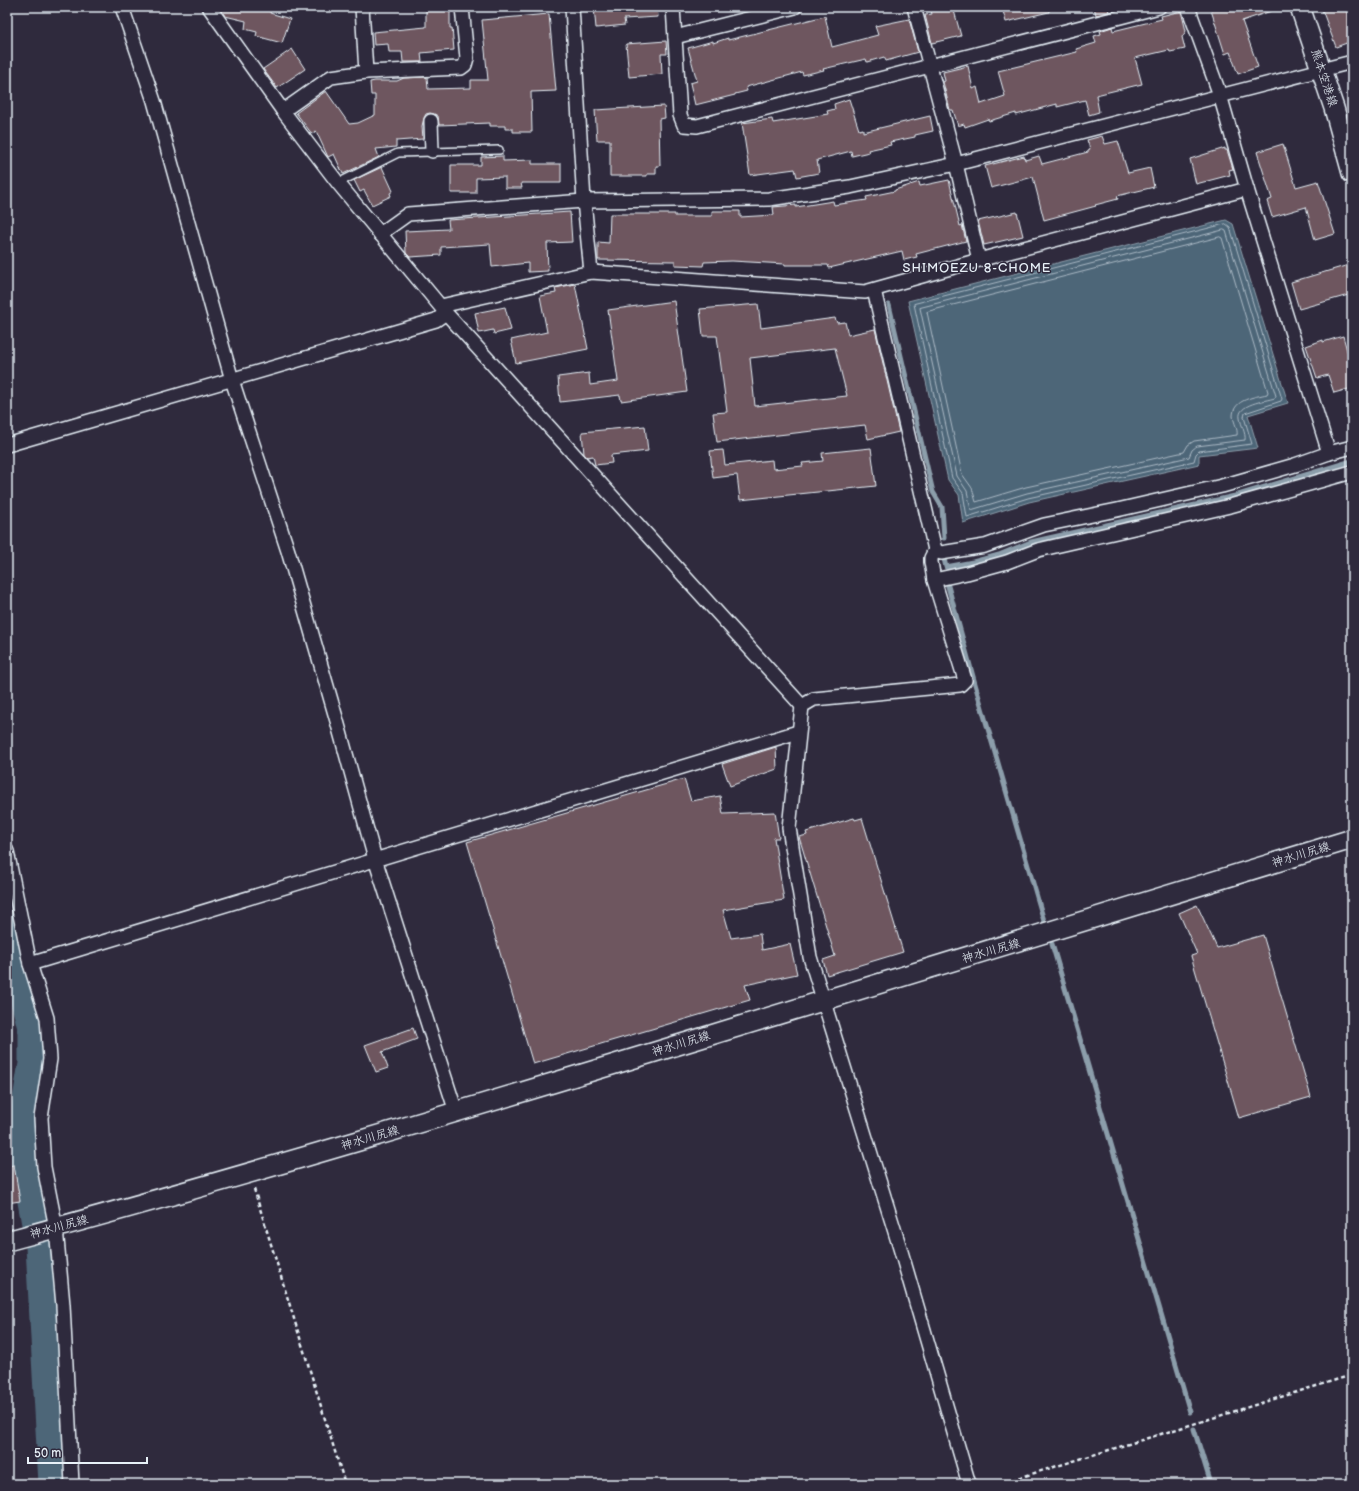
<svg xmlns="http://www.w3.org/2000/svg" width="1359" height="1491" font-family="'Balsamiq Sans','Klee One',sans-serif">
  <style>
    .water { fill: #4e6678; stroke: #8c9eab }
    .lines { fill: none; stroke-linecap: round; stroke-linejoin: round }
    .shore { stroke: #aab9c5; stroke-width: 1 }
    .stream { stroke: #8c9eab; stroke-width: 5 }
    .river { stroke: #4e6678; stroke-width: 29 }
    .building { fill: #6e575f; stroke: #e8f1f8; fill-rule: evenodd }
    .lane-casing { stroke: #e8f1f8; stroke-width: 10 }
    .street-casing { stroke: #e8f1f8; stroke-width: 16 }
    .secondary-casing { stroke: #e8f1f8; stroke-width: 22 }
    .path { stroke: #e8f1f8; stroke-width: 2.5; stroke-dasharray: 4 3; stroke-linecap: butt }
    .lane { stroke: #2f2a3d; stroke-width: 7 }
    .street { stroke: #2f2a3d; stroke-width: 13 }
    .secondary { stroke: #2f2a3d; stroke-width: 19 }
    .labels { text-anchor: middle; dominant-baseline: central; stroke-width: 3; stroke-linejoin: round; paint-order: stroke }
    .street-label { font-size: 12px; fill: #e8f1f8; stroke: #2f2a3d }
    .neighbourhood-label { font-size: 13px; letter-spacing: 1px; fill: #e8f1f8; stroke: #2f2a3d }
  </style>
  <rect width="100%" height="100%" fill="#2f2a3d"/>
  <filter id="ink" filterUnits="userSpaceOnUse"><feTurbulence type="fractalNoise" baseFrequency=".025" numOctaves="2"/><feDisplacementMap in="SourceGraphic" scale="8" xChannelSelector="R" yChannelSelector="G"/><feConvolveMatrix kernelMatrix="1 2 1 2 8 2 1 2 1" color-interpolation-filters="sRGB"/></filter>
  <g filter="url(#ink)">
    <!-- water -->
    <path class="water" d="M1226,220L1233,224L1288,403L1248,415L1258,448L1199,455V464L1029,502L963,523L959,495L948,480L908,301Z"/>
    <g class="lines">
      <!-- shore -->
      <g class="shore">
        <path d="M1226,224L1230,227L1282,399L1281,401L1245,413L1244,417L1252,444L1199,451L1196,454L1194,461L1028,498L967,517L963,493L952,478L914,304Z"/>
        <path d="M1224,230L1226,231L1276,396L1275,398C1265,401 1237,404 1240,418C1241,425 1246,433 1245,440L1197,446L1192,450L1189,457L1027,493L971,510L967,491L957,476L920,308Z"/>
        <path d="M1220,237L1222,238L1268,392L1267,394C1255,397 1233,399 1233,416C1234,423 1238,429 1237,435L1194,441L1188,445L1184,452L1026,487L976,502L972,488L962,474L927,312Z"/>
      </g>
      <!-- stream -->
      <g class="stream">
        <path d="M889,305L933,492L942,507L944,538"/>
        <path d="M944,559L946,567L973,562L999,555L1031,542L1058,536L1235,496L1352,461"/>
        <path d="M948,586L975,684L1044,921"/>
        <path d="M1052,944L1190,1412"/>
        <path d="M1194,1429L1211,1484"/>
      </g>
      <!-- river -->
      <path class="river" d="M7,929L12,953L33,1031V1064L23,1123L22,1145L40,1246L53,1484"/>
    </g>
    <!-- building -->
    <g class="building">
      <path d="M219,7H271L270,13L290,19L282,43L256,36L257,32L245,29L246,21L225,16Z"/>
      <path d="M426,7H450V28H452L454,50L421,53L422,62H403L402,52H389L388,44L374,45L373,32L426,27Z"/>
      <path d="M594,7H657L658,17L624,19L625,25L596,28Z"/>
      <path d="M930,7H953L961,36L932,43L925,15L932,14Z"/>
      <path d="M1002,7H1049V12L1006,22Z"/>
      <path d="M1094,7H1108L1109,12L1096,15Z"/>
      <path d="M1210,7H1277V9L1242,21L1258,67L1238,74L1230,52L1225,54Z"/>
      <path d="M1321,7H1352V41L1336,47Z"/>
      <path d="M1181,11L1186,31L1182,37L1185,49L1170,52L1169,50L1135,58L1142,84L1096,95L1099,112L1089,115L1085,100L1057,107V104L1016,115V113L989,121L988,119L965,127L964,124L958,126L953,110H950L943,82L945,81L943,72L968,66L973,89L977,87L981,104L1005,96L998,71L1077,52L1076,49L1096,43L1094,36L1101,34L1100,31L1112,27L1113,31L1162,19L1161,16Z"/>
      <path d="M549,14L556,91L531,92L532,132H513V129H505V126H490V123L439,125L438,116L434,114L430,113L426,114L424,118L422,126L423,139L396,141V147L376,149L379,157L343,174L334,154L328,157L316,131L312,134L296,113L326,91L349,124L358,123L375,115V95H371L370,82L375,81H397L404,78L427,77L428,89L471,88V80H488L482,20Z"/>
      <path d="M825,16L832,47L878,35L875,26L909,19L918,52L886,61L884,57L867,62L866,59L823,69L824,70L803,75L802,72L746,87L747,91L735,94V95L695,105L690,83L697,81L688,48L713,41V43L728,38V40Z"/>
      <path d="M666,41L667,54H661L662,74L629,77L626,44Z"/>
      <path d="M292,49L305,69L277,88L263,69Z"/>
      <path d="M849,99L859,130L863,129V132L930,116L933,131L915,135V137L890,142L891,145L868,150L869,152L852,156L851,151L817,160L819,173L797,177L795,169L750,175L742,123L772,119L773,123L828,114L827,111L835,109L834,104Z"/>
      <path d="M664,106L665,118L659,119L660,166H656V174H647V176H610V140H597L595,110Z"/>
      <path d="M1102,136L1105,144L1118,141L1128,173L1150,168L1154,187L1117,196L1118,199L1095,205L1096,206L1044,220L1033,177L991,188L985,166L1024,156L1025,160L1039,156L1042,164L1088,152V150L1090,149L1087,140Z"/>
      <path d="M1283,144L1296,187L1318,181L1335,234L1315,240L1306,207L1272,217L1267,201L1272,199L1257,152Z"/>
      <path d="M1225,148V150H1227L1233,169L1229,170L1230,175L1196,184L1190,159Z"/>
      <path d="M503,156V161L532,160V164H561V183H521L522,188H505V177L476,178V193H451V165H481V157Z"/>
      <path d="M382,167L393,191L390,193L391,196L372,205L364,190L360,192L354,180Z"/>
      <path d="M949,180L960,226L962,225L966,241L916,254L917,257L904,260L902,251L829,268L828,265H785V264L732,261L704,262L703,266L675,265V261L598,260V242L609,243L610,214H675V216H712V211H740V217L774,215L773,207L796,205V207L833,201L834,205L867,200L866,197L895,191V190L919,182L920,186Z"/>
      <path d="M570,212L572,242L547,243L548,271L528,272V263L492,267L490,244L441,247V255L410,257L406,253L405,231L449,229L448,220Z"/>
      <path d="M1017,212L1023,236L984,245L978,221Z"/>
      <path d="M1352,264V294L1299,309L1291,282Z"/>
      <path d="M575,284L588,349L516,363L511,340L547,332L540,296L556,293L555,288Z"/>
      <path d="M674,301L687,392L621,401L620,395L560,402L558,377L589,373L590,385L618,381L608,310Z"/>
      <path d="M758,304L761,328L835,318L837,323L845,322L848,335L875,329L899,432L868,439L865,425L717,442L713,413L727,412L717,336H703L700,309ZM835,348L847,396L755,406L750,358Z"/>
      <path d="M505,307L511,330L494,334L493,330L479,333L475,313Z"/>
      <path d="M1343,336L1352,369V388L1334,393L1328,375L1317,378L1306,346L1323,340V342Z"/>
      <path d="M645,426L648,451L611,455L612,463L595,465L593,456L587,457L584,454L582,432Z"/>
      <path d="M871,448L876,486L740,500L737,475L713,478L710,451L723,450L725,465L772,460L773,469L803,466L802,463L823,461L822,453Z"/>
      <path d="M776,747L777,769L730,786L722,764Z"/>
      <path d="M684,779L691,801L720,796L723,814L775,812L779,838H774L784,900L723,910L731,938L760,934L762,950L790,944L797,974L745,985L750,1000L533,1064L467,842Z"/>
      <path d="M854,818L855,820L862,818L903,952L827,975L823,960L835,956L799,837L807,835L806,832Z"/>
      <path d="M1197,905L1217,948L1263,935L1311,1097L1239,1118L1191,956L1197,954L1179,913Z"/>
      <path d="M413,1028L417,1039L382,1052L388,1068L376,1072L365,1045Z"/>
      <path d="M14,1165L20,1201L7,1203V1166Z"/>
    </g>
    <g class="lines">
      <!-- lane casing -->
      <g class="lane-casing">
        <path id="lane" d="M338,183L398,153L499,150"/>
      </g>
      <!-- street casing -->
      <g class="street-casing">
        <g id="street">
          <path d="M122,7L154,101L232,380L288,551L337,721L375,859L456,1112"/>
          <path d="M209,7L283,111L338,183L446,313L802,706"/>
          <path d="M362,7L366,72"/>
          <path d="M572,7L584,201L591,272"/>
          <path d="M673,7L680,115L684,125L697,126L1159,7"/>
          <path d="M914,7L956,164L979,260"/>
          <path d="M1188,7L1220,95L1247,189L1329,453"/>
          <path d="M675,37L795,7"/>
          <path d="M283,111L331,77L366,72L461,68L465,65L467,58L462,7"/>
          <path d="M431,121L432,151"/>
          <path d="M380,234L408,214L584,201L769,199L850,187L956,164L1352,62"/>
          <path d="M874,290L935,550L931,558V562L934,580L965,680L960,685L814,699L802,706L789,828L810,957L900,1248L969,1484"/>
          <path d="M441,306L591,272L865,292L979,260L1247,189"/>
          <path d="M7,445L436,320L446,313"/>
          <path d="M935,550L941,553L985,546L1044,525L1117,510L1222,486L1295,465L1329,453L1352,447"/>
          <path d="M934,580L967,573L1007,562L1038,550L1230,506L1352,472"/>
          <path d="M7,851L30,964L47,1018L50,1059L41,1118L44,1167L56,1228L63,1305L72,1484"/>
          <path d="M30,964L798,732"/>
        </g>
      </g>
      <!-- secondary casing -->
      <g class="secondary-casing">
        <g id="secondary">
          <path d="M1300,7L1334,108L1352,173"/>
          <path d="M7,1241C243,1177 477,1106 711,1035C925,970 1139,906 1352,839"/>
        </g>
      </g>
      <!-- path -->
      <g class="path">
        <path d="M254,1189L345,1484"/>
        <path d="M999,1484L1352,1375"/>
      </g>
      <!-- lane -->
      <use href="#lane" class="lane"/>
      <!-- street -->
      <use href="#street" class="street"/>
      <!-- secondary -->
      <use href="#secondary" class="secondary"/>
    </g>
  </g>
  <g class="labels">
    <!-- street labels -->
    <g class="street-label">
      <text transform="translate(1324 78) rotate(72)">熊本空港線</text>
      <text transform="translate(1301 855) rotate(-17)">神水川尻線</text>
      <text transform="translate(991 951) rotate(-16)">神水川尻線</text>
      <text transform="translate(681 1044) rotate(-17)">神水川尻線</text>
      <text transform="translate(370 1138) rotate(-16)">神水川尻線</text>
      <text transform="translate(59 1227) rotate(-15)">神水川尻線</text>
    </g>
    <!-- neighbourhood labels -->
    <g class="neighbourhood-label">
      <text x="977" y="268">SHIMOEZU 8-CHOME</text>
    </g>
  </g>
  <!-- margin -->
  <rect width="1359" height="1491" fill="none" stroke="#2f2a3d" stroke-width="24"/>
  <rect x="12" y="12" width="1335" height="1467" fill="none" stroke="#e8f1f8" stroke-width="1.5" filter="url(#ink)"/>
  <!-- scale -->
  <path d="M28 1457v6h119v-6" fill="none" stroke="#e8f1f8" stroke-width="2"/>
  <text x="34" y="1457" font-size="12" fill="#e8f1f8" stroke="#2f2a3d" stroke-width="3" paint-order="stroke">50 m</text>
</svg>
